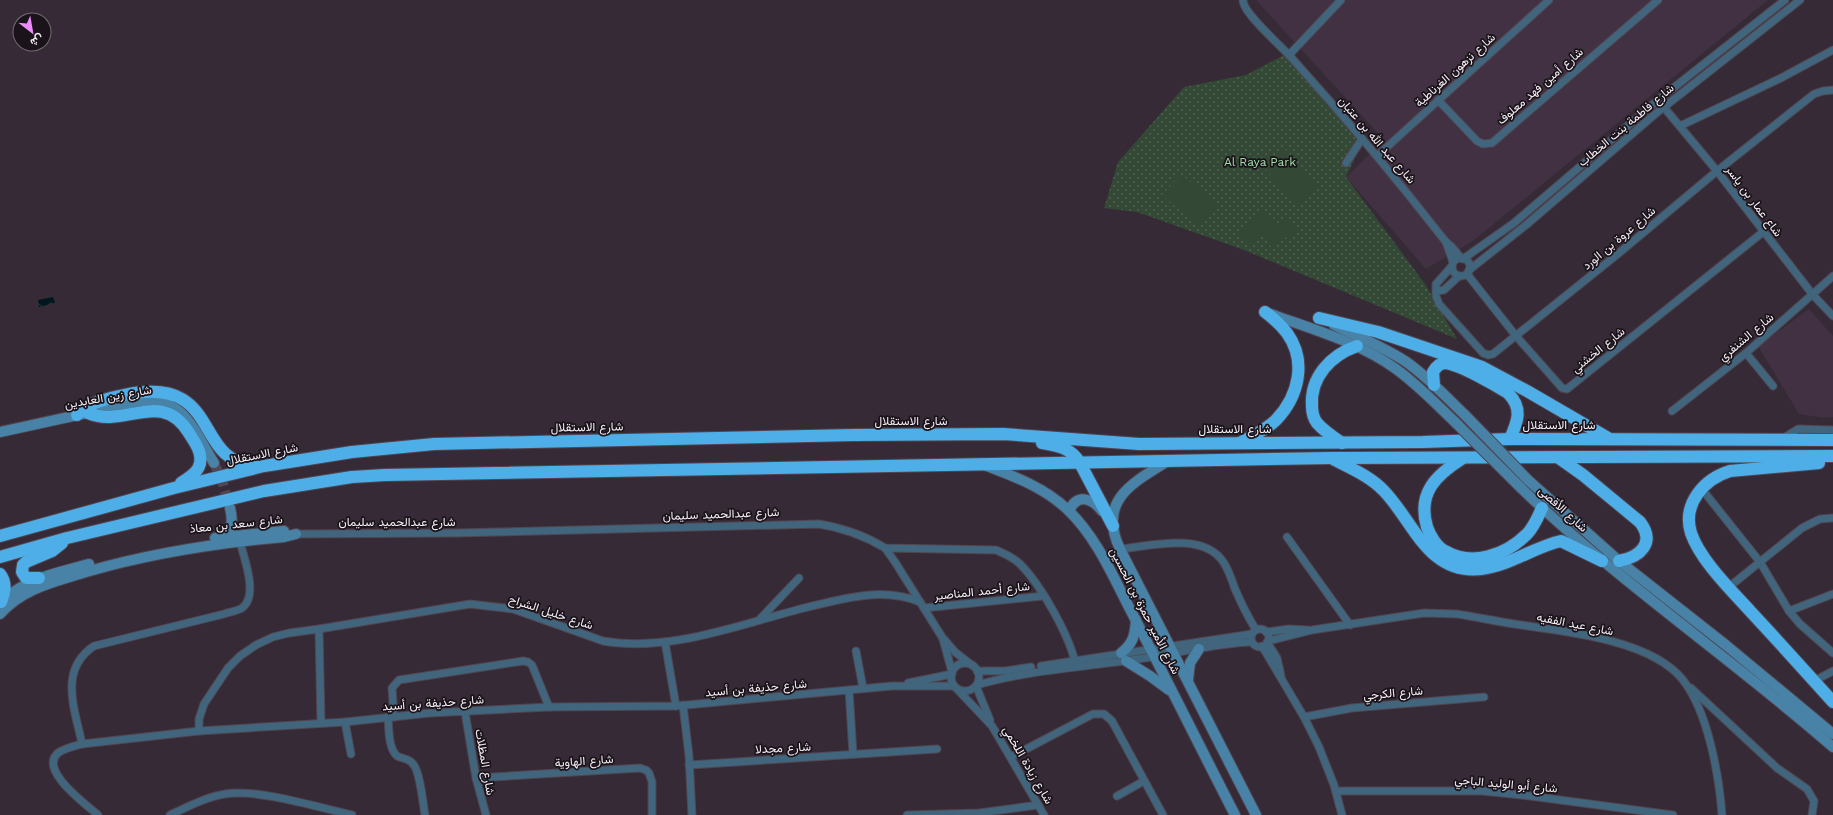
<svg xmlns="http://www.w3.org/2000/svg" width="1833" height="815" font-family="'Work Sans',Vazirmatn,sans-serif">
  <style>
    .built { fill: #423142 }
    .park { fill: url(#park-dots) }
    .pitch { fill: #344836 }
    .water { fill: url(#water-waves) }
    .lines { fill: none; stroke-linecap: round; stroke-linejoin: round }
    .secondary-tunnel { stroke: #524752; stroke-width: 10; stroke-dasharray: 10 5; stroke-linecap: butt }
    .street-casing { stroke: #504550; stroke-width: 9 }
    .secondary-casing { stroke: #504550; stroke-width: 12 }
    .highway-casing { stroke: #504550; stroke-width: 14 }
    .street { stroke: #41657c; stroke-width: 7 }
    .secondary { stroke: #4883a7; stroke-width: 10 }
    .highway { stroke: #4eaee7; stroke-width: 12 }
    .secondary-bridge-casing { stroke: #504550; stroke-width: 12; stroke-linecap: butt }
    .secondary-bridge { stroke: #4883a7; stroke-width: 10 }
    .labels { text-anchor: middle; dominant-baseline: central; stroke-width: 3.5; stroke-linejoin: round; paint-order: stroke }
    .street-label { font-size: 12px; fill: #f6eef6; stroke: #1a141a }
    .park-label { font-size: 12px; fill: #a2dca8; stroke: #1a141a }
  </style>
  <defs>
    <pattern id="park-dots" width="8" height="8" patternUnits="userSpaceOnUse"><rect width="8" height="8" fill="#344836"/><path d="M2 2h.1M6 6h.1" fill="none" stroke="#526354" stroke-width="1.8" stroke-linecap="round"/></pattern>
    <pattern id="water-waves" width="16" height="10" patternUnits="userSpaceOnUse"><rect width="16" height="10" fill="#001720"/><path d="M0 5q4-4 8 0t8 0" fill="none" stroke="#263941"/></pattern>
  </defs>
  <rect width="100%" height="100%" fill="#352a35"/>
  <!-- built -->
  <g class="built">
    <path d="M1256,0H1768L1473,241L1426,269L1346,177L1384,140Z"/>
    <path d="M1809,309L1833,336V417L1825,418L1799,414L1758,346Z"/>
  </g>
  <!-- park -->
  <path class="park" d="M1286,54L1363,141L1346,177L1425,284L1457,339L1244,250L1137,212L1104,208L1118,162L1184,87L1246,75Z"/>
  <!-- pitch -->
  <g class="pitch">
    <path d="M1285,149L1317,185L1297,204L1264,168Z"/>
    <path d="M1181,174L1218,206L1199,227L1162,195Z"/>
    <path d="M1261,208L1275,220L1266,230L1288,217L1297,231L1271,247L1262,234L1252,245L1238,233Z"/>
  </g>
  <!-- water -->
  <path class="water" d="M53,297L55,303L39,307L38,300Z"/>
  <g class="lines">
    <!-- secondary-tunnel -->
    <path class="secondary-tunnel" d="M214,463L222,480L229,506"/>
    <!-- street casing -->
    <g class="street-casing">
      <g id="street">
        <path d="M1243,0C1242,12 1280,45 1289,55C1344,116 1396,178 1446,242L1451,246L1461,258"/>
        <path d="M1289,55L1341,0"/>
        <path d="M1438,100L1477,141L1483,144L1492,143L1658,0"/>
        <path d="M1662,105L1717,171L1813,295L1833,316"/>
        <path d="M1680,126L1781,78L1833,50"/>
        <path d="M1377,156L1549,0"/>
        <path d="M1346,163L1362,139"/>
        <path d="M1446,242L1453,262"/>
        <circle cx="1461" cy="267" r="9"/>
        <path d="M1463,259L1514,223L1658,100L1785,0"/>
        <path d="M1452,266L1436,284V296L1439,304L1483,353L1488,355L1493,354L1619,253L1717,171L1814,94L1823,91L1833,90"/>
        <path d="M1469,270L1526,225L1654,115L1800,0"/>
        <path d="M1467,274L1516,336L1562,388L1567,389L1763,232"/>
        <path d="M1436,291L1444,290L1459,276"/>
        <path d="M1746,353L1773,386"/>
        <path d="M1672,411L1746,353L1833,276"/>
        <path d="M1782,439L1798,429L1833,430"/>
        <path d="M1701,488L1760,562L1789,611L1833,594"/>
        <path d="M296,534L455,533L819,524C843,528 864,535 885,548L996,550C1005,554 1013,557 1020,564C1041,585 1070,636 1076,666"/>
        <path d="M1287,537L1350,625"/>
        <path d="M885,548L895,562L942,637L955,652L973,666"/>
        <path d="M1120,549C1151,546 1204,531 1224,563C1229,571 1232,580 1235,589C1241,603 1248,617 1256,630"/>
        <path d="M1729,587L1802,528L1820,519L1833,518"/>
        <path d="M924,608L1043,596"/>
        <path d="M1789,611L1800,624L1833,653"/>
        <path d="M760,619L799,578"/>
        <path d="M319,629L321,723"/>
        <circle cx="1260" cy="638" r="9"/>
        <path d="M1266,632L1289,629L1308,630"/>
        <path d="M943,639L952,672"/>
        <path d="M1268,641L1312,630L1424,613L1457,614C1476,617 1495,621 1514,624C1562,631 1651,639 1683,680C1708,712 1719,775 1722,815"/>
        <path d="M665,642L676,706"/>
        <path d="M1267,642L1277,658L1281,676"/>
        <path d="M1262,646L1304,717L1319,747L1334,785L1342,815"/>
        <path d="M856,651L863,688"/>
        <circle cx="965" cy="677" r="14"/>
        <path d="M1041,666L1252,634"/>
        <path d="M977,671H1005L1031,667"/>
        <path d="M1814,681L1833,671"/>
        <path d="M908,683L952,674"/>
        <path d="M977,685C1030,670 1084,667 1138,659C1176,654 1214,643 1252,642"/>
        <path d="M976,686L990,720"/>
        <path d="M956,688L992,726L1044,815"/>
        <path d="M1691,688L1777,768L1807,789L1814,801L1812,815"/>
        <path d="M849,690L853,754"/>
        <path d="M683,705L689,756L692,815"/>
        <path d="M465,712L476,778L486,815"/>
        <path d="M388,717C389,728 388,748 397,756C402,759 409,758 413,764C420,771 423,804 425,815"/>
        <path d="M394,717L392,688L399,680L523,661L528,662L532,665L549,707"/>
        <path d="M1304,717L1352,708L1484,697"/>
        <path d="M345,722L351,754"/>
        <path d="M199,731V719L204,704L228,668L240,656L256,645L273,637L289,633L319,629L470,604L513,609L603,641C670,653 743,623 808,607C845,598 883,587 920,602"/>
        <path d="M82,744C75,709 58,670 94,646L224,614C230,612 237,611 242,608C259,596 244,558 240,542"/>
        <path d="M1011,757L1093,714H1104L1112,721L1163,815"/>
        <path d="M689,765L937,749"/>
        <path d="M476,778L640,768L646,770L649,773L652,782V815"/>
        <path d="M1336,791H1482L1530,796L1673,815"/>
        <path d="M1117,796L1144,781"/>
        <path d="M98,815C87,805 38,770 58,753C65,748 74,746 82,744L199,731L345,722L430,713L549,707L676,706L892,686H954"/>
        <path d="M170,815C187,807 206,797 225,794C255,788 321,808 352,815"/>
        <path d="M907,815L979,813L1038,805"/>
      </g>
    </g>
    <!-- secondary casing -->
    <g class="secondary-casing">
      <g id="secondary">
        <path d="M1268,313C1311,329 1359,342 1396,369C1418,385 1436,404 1455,422"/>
        <path d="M1334,325C1358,336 1383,347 1405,361C1427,376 1446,397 1465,415"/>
        <path d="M0,432L142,401C183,395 196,434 214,463"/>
        <path d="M1168,461C1132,483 1097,501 1120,549L1256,815"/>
        <path d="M987,466C1016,477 1045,488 1068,510C1098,539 1114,579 1133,615C1168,682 1201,749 1235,815"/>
        <path d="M1528,480L1619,561L1727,646L1833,734"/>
        <path d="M1521,488C1619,582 1731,658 1833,747"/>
        <path d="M1069,511C1077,493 1092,498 1102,511"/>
        <path d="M222,537C233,529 233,520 230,508"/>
        <path d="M215,538L284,531"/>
        <path d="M1,603C24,578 58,573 89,564"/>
        <path d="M0,614C23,588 54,582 86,572C151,553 217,543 284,537L296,534"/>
        <path d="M1121,653C1133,644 1135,635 1136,620"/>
        <path d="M1126,661L1150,676L1169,690"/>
        <path d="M1188,680L1190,663L1199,649"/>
      </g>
    </g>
    <!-- highway casing -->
    <g class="highway-casing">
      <g id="highway">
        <path d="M1319,318L1378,332L1482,367L1527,391L1608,438"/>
        <path d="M1434,385L1433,372C1436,367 1440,363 1445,363C1459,364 1495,385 1508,393C1523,408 1518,421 1510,439"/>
        <path d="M88,413C125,429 161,388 189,433C193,440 199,447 200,455C203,470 191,476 181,483"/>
        <path d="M77,415C89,402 107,399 124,395C223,374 192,462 254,465"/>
        <path d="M1042,443C1059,446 1071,448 1080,463L1113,526"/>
        <path d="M1240,443C1252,436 1266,430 1276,420C1299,396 1307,361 1287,333C1281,325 1273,318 1265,312"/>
        <path d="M1342,443C1333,437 1324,431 1317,423C1314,419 1312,412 1312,406C1310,377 1331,355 1357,346"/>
        <path d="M1463,458C1436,475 1417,493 1427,527C1430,536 1437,547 1445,551C1472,567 1506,555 1527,534C1534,527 1538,517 1542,508"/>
        <path d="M1559,458L1583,475L1640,522C1656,543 1640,557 1619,561"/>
        <path d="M1333,459C1350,468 1370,476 1384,491C1414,522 1428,575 1481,569C1509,566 1534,547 1561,541L1602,561"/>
        <path d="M1819,463L1730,471C1704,479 1682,504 1691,533C1700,560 1732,591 1751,612C1779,642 1806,672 1833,702"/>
        <path d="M0,536L174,488L264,466L352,452L434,444L854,435L1003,434L1139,444L1423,442L1510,439L1833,440"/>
        <path d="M0,557L67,538L264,491L352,477L385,475L1331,458L1833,456"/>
        <path d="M0,574C7,583 5,592 1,602"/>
        <path d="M39,578H26L22,572L23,565L26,562L52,551L62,543"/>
      </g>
    </g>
    <!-- street -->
    <use href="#street" class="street"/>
    <!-- secondary -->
    <use href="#secondary" class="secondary"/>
    <!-- highway -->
    <use href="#highway" class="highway"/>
    <!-- secondary-bridge casing -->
    <g class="secondary-bridge-casing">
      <g id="secondary-bridge">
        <path d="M1465,415L1528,480"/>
        <path d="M1455,422L1521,488"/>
      </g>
    </g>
    <!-- secondary-bridge -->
    <use href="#secondary-bridge" class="secondary-bridge"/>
  </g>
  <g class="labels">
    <!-- street labels -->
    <g class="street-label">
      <text transform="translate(1455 70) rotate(-42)">شارع نزهون الغرناطية</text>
      <text transform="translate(1540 86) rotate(-41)">شارع أمين فهد معلوف</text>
      <text transform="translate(1626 125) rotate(-40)">شارع فاطمة بنت الخطاب</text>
      <text transform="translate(1377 140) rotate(49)">شارع عبد الله بن عتبان</text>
      <text transform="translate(1754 201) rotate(53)">شاع عمار بن ياسر</text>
      <text transform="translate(1619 238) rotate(-40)">شارع عروة بن الورد</text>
      <text transform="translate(1746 337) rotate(-40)">شارع الشنفري</text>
      <text transform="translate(1598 350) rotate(-39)">شارع الخشني</text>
      <text transform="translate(108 397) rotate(-10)">شارع زين العابدين</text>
      <text x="911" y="421">شارع الاستقلال</text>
      <text x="1559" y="425">شارع الاستقلال</text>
      <text transform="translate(587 427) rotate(-1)">شارع الاستقلال</text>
      <text x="1235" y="429">شارع الاستقلال</text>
      <text transform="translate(262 454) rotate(-11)">شارع الاستقلال</text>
      <text transform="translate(1563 509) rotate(42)">شارع الأقصى</text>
      <text transform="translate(721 514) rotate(-2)">شارع عبدالحميد سليمان</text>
      <text x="397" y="522">شارع عبدالحميد سليمان</text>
      <text transform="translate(236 524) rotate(-6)">شارع سعد بن معاذ</text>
      <text transform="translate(982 591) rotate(-6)">شارع أحمد المناصير</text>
      <text transform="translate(1145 611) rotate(63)">شارع الأمير حمزة بن الحسين</text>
      <text transform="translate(551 612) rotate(18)">شارع خليل الشراح</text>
      <text transform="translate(1575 624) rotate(11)">شارع عيد الفقيه</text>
      <text transform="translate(756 688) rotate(-5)">شارع حذيفة بن أسيد</text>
      <text transform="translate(1393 693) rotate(-5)">شارع الكرجي</text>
      <text transform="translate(433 703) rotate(-4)">شارع حذيفة بن أسيد</text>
      <text transform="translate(783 748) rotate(-3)">شارع مجدلا</text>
      <text transform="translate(584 761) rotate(-4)">شارع الهاوية</text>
      <text transform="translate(485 762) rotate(80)">شارع المظلات</text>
      <text transform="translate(1028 765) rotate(60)">شارع زيادة اللخمي</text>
      <text transform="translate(1506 784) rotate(5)">شارع أبو الوليد الباجي</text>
    </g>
    <!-- park labels -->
    <g class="park-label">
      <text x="1260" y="162">Al Raya Park</text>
    </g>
  </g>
  <!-- north arrow -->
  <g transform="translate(32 32) rotate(149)"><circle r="19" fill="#1a141a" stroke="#726b72"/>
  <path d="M0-3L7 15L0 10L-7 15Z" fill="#ec8cfa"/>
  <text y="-6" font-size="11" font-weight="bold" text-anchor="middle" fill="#f6eef6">ش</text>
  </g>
</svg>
